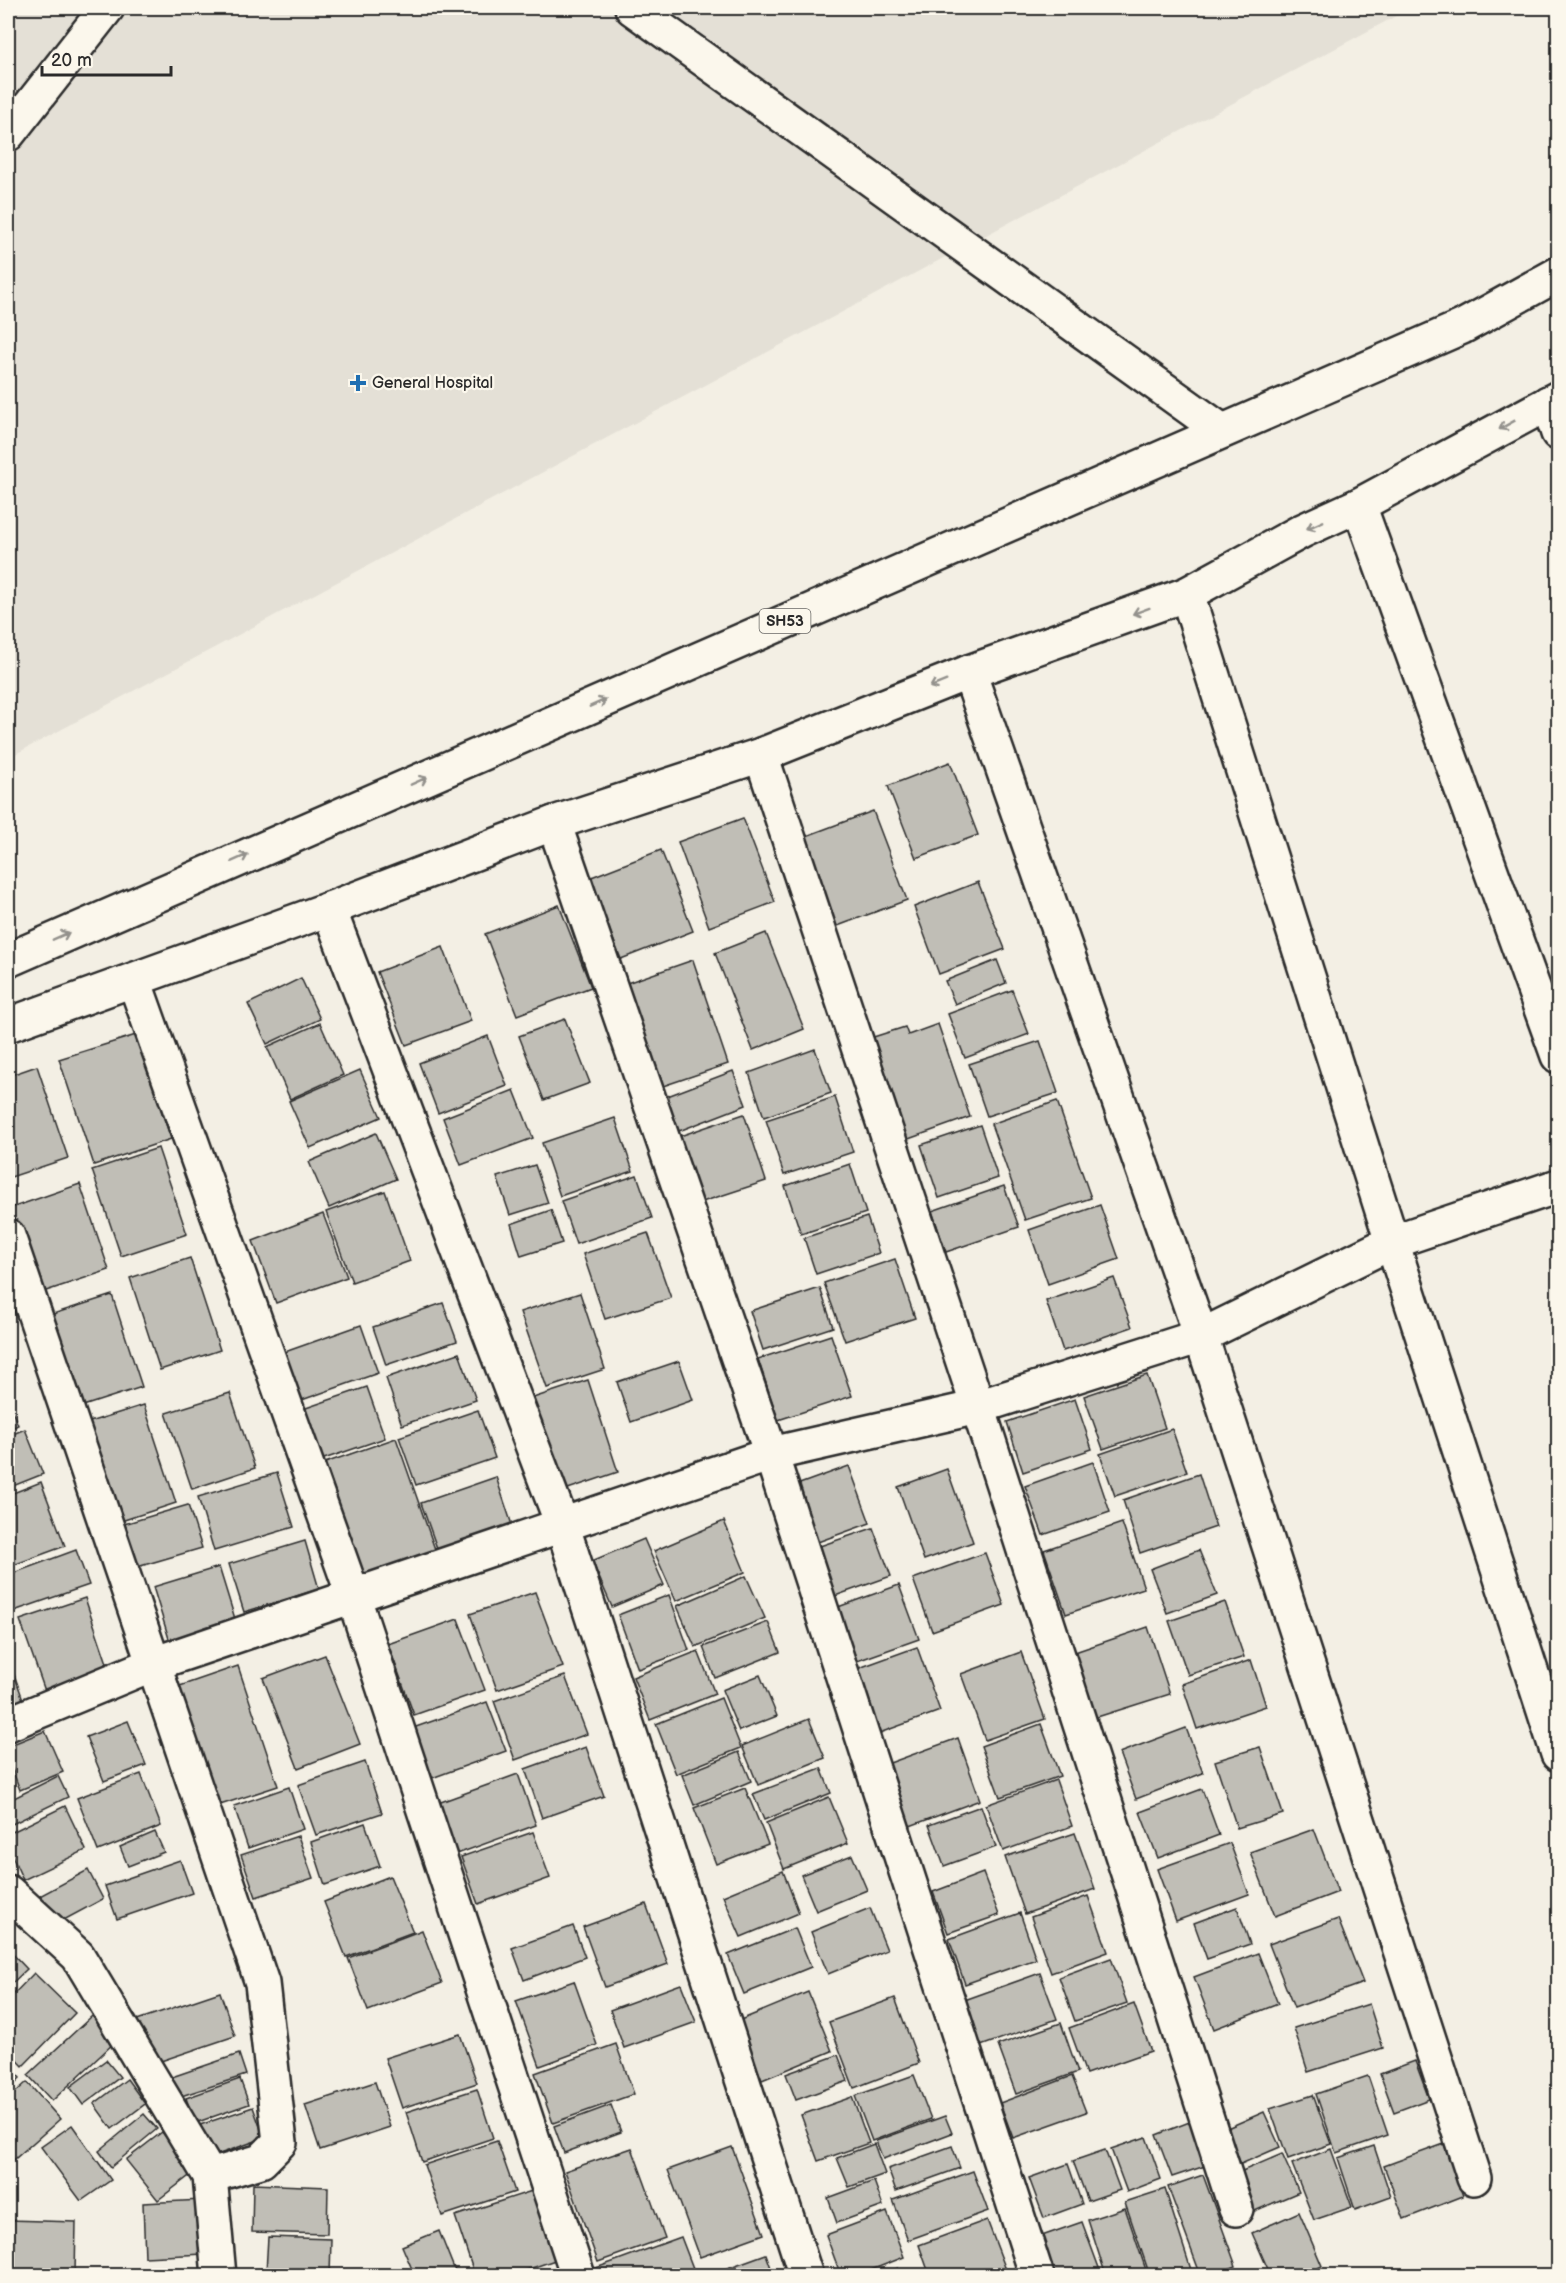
<svg xmlns="http://www.w3.org/2000/svg" width="1566" height="2283" font-family="'Balsamiq Sans',sans-serif">
  <style>
    .built { fill: #e4e0d6 }
    .building { fill: #c0beb6; stroke: #2b2b2b; stroke-width: 1.5 }
    .lines { fill: none; stroke-linecap: round; stroke-linejoin: round }
    .street-casing { stroke: #2b2b2b; stroke-width: 38 }
    .primary-casing { stroke: #2b2b2b; stroke-width: 38 }
    .street { stroke: #fbf7ec; stroke-width: 33 }
    .primary { stroke: #fbf7ec; stroke-width: 33 }
    .oneway { stroke: #93918c }
    .poi-dot { fill: #1f6fb2; stroke: #fbf7ec; stroke-width: 2 }
    .labels { text-anchor: middle; dominant-baseline: central; stroke-width: 4.5; stroke-linejoin: round; paint-order: stroke }
    .shield { fill: #fbf7ec; stroke: #696865; stroke-width: 1.5 }
    .shield-label { font-size: 15px; font-weight: bold; fill: #2b2b2b }
    .poi-label { font-size: 16px; fill: #2b2b2b; stroke: #fbf7ec; text-anchor: start }
  </style>
  <rect width="100%" height="100%" fill="#f3efe4"/>
  <filter id="ink" filterUnits="userSpaceOnUse"><feTurbulence type="fractalNoise" baseFrequency=".0167" numOctaves="2"/><feDisplacementMap in="SourceGraphic" scale="12" xChannelSelector="R" yChannelSelector="G"/><feConvolveMatrix kernelMatrix="1 2 1 2 8 2 1 2 1" color-interpolation-filters="sRGB"/></filter>
  <g filter="url(#ink)">
    <!-- built -->
    <path class="built" d="M8,8H1411L8,758Z"/>
    <!-- building -->
    <g class="building">
      <path d="M950,762L978,835L916,858L888,786Z"/>
      <path d="M873,811L907,900L835,927L801,838Z"/>
      <path d="M743,818L775,902L709,927L678,842Z"/>
      <path d="M661,850L693,931L621,959L589,878Z"/>
      <path d="M978,882L1005,949L939,974L914,907Z"/>
      <path d="M559,905L591,987L517,1015L485,934Z"/>
      <path d="M766,933L804,1029L753,1050L715,953Z"/>
      <path d="M443,947L471,1021L406,1045L377,972Z"/>
      <path d="M693,960L728,1064L657,1088L621,985Z"/>
      <path d="M997,960L1006,983L955,1004L945,981Z"/>
      <path d="M301,978L320,1019L267,1044L248,1004Z"/>
      <path d="M1012,990L1029,1034L965,1058L948,1014Z"/>
      <path d="M565,1019L590,1083L544,1100L519,1036Z"/>
      <path d="M320,1023L343,1075L290,1099L267,1047Z"/>
      <path d="M938,1024L970,1117L900,1142L864,1040L905,1027L908,1035Z"/>
      <path d="M136,1035L171,1139L94,1165L59,1059Z"/>
      <path d="M488,1036L507,1086L438,1113L419,1063Z"/>
      <path d="M1040,1041L1058,1093L987,1116L969,1064Z"/>
      <path d="M815,1049L831,1093L764,1117L749,1073Z"/>
      <path d="M37,1066L68,1158L8,1178V1076Z"/>
      <path d="M360,1070L381,1117L310,1148L289,1101Z"/>
      <path d="M733,1071L746,1105L679,1131L665,1097Z"/>
      <path d="M514,1090L533,1138L461,1165L443,1118Z"/>
      <path d="M835,1097L853,1152L784,1175L766,1120Z"/>
      <path d="M1057,1101L1091,1198L1025,1220L991,1124Z"/>
      <path d="M744,1114L766,1181L702,1202L680,1136Z"/>
      <path d="M615,1118L633,1171L560,1196L542,1143Z"/>
      <path d="M980,1125L998,1178L939,1198L921,1145Z"/>
      <path d="M376,1133L396,1179L329,1208L309,1162Z"/>
      <path d="M158,1148L187,1234L121,1256L92,1170Z"/>
      <path d="M850,1164L866,1213L801,1234L785,1186Z"/>
      <path d="M535,1165L548,1203L510,1215L497,1177Z"/>
      <path d="M637,1175L652,1218L576,1244L561,1201Z"/>
      <path d="M80,1184L109,1270L37,1294L8,1209Z"/>
      <path d="M1004,1186L1019,1227L946,1252L932,1211Z"/>
      <path d="M385,1191L410,1261L352,1282L326,1212Z"/>
      <path d="M1100,1205L1119,1259L1048,1284L1029,1230Z"/>
      <path d="M551,1210L562,1243L521,1256L511,1224Z"/>
      <path d="M323,1214L347,1277L276,1303L253,1241Z"/>
      <path d="M867,1217L879,1253L816,1274L804,1238Z"/>
      <path d="M648,1233L671,1298L605,1319L583,1254Z"/>
      <path d="M190,1258L220,1350L160,1370L130,1278Z"/>
      <path d="M895,1259L915,1318L845,1341L824,1283Z"/>
      <path d="M1114,1278L1132,1327L1063,1351L1046,1301Z"/>
      <path d="M820,1288L833,1327L763,1350L750,1311Z"/>
      <path d="M580,1293L605,1369L547,1388L520,1312Z"/>
      <path d="M112,1295L142,1387L80,1407L50,1315Z"/>
      <path d="M443,1303L457,1341L386,1365L373,1327Z"/>
      <path d="M361,1325L378,1373L299,1401L282,1353Z"/>
      <path d="M831,1335L852,1396L778,1420L758,1359Z"/>
      <path d="M459,1353L476,1400L402,1425L386,1378Z"/>
      <path d="M679,1361L693,1400L631,1422L617,1382Z"/>
      <path d="M1147,1375L1165,1428L1103,1449L1084,1396Z"/>
      <path d="M588,1380L618,1472L562,1491L533,1398Z"/>
      <path d="M367,1387L385,1438L321,1460L303,1409Z"/>
      <path d="M230,1393L255,1468L192,1489L166,1413Z"/>
      <path d="M1075,1399L1092,1449L1023,1472L1007,1422Z"/>
      <path d="M8,1401L18,1425L8,1430Z"/>
      <path d="M144,1405L176,1503L115,1523L83,1424Z"/>
      <path d="M478,1410L495,1458L416,1485L399,1437Z"/>
      <path d="M25,1429L43,1474L8,1488V1436Z"/>
      <path d="M1172,1429L1187,1472L1115,1496L1100,1454Z"/>
      <path d="M396,1438L437,1555L366,1580L325,1463Z"/>
      <path d="M1093,1462L1110,1512L1043,1535L1025,1486Z"/>
      <path d="M849,1466L870,1523L815,1543L794,1486Z"/>
      <path d="M947,1469L973,1542L924,1560L898,1487Z"/>
      <path d="M277,1473L294,1527L214,1551L198,1497Z"/>
      <path d="M1199,1474L1216,1527L1140,1553L1123,1500Z"/>
      <path d="M496,1477L512,1525L438,1551L421,1503Z"/>
      <path d="M41,1482L65,1546L8,1567V1495Z"/>
      <path d="M188,1505L202,1548L137,1567L124,1524Z"/>
      <path d="M724,1521L745,1572L676,1601L654,1551Z"/>
      <path d="M1122,1523L1144,1588L1066,1614L1044,1550Z"/>
      <path d="M873,1528L891,1576L835,1596L817,1547Z"/>
      <path d="M644,1539L664,1585L612,1607L592,1561Z"/>
      <path d="M305,1541L319,1589L244,1612L229,1564Z"/>
      <path d="M76,1550L89,1585L11,1612L8,1602V1575Z"/>
      <path d="M1199,1550L1217,1595L1167,1613L1150,1569Z"/>
      <path d="M985,1553L1004,1605L932,1631L913,1579Z"/>
      <path d="M219,1567L236,1622L170,1642L153,1587Z"/>
      <path d="M746,1576L765,1618L695,1647L677,1606Z"/>
      <path d="M899,1585L919,1639L857,1661L838,1607Z"/>
      <path d="M535,1592L563,1667L497,1690L470,1614Z"/>
      <path d="M669,1595L689,1650L638,1669L618,1615Z"/>
      <path d="M85,1598L109,1669L45,1691L20,1620Z"/>
      <path d="M1225,1602L1244,1657L1188,1675L1169,1621Z"/>
      <path d="M458,1619L485,1690L414,1715L388,1644Z"/>
      <path d="M768,1622L780,1652L715,1678L703,1647Z"/>
      <path d="M1148,1627L1170,1694L1094,1718L1072,1653Z"/>
      <path d="M917,1647L940,1711L871,1736L848,1672Z"/>
      <path d="M698,1651L715,1694L650,1720L633,1677Z"/>
      <path d="M1021,1652L1045,1719L985,1740L961,1674Z"/>
      <path d="M325,1655L360,1744L298,1768L263,1678Z"/>
      <path d="M8,1658L24,1702L8,1708Z"/>
      <path d="M1251,1660L1266,1706L1197,1729L1182,1684Z"/>
      <path d="M238,1666L278,1786L217,1806L177,1687Z"/>
      <path d="M760,1675L777,1716L739,1731L722,1690Z"/>
      <path d="M565,1676L587,1734L515,1760L494,1701Z"/>
      <path d="M721,1698L741,1748L676,1774L656,1724Z"/>
      <path d="M487,1702L506,1751L432,1778L413,1728Z"/>
      <path d="M809,1719L825,1758L758,1785L742,1746Z"/>
      <path d="M128,1721L146,1765L104,1781L86,1737Z"/>
      <path d="M1041,1724L1060,1776L1000,1797L981,1746Z"/>
      <path d="M1186,1728L1203,1773L1136,1799L1119,1753Z"/>
      <path d="M45,1731L63,1772L20,1790L8,1759V1746Z"/>
      <path d="M958,1738L980,1800L910,1826L887,1764Z"/>
      <path d="M586,1747L604,1796L542,1818L525,1769Z"/>
      <path d="M1260,1747L1283,1814L1237,1828L1215,1761Z"/>
      <path d="M739,1752L751,1781L694,1805L682,1775Z"/>
      <path d="M365,1762L382,1813L316,1835L298,1785Z"/>
      <path d="M821,1768L831,1793L764,1820L753,1794Z"/>
      <path d="M8,1773L13,1788L8,1790Z"/>
      <path d="M141,1774L161,1826L98,1851L77,1798Z"/>
      <path d="M518,1774L536,1825L457,1854L438,1803Z"/>
      <path d="M58,1776L68,1797L8,1826V1801Z"/>
      <path d="M1056,1780L1072,1826L1003,1851L986,1805Z"/>
      <path d="M289,1787L303,1829L248,1848L234,1806Z"/>
      <path d="M745,1788L768,1844L716,1864L694,1808Z"/>
      <path d="M1202,1789L1219,1835L1158,1858L1140,1812Z"/>
      <path d="M829,1797L848,1843L784,1869L766,1823Z"/>
      <path d="M65,1806L86,1850L23,1880L8,1847V1834Z"/>
      <path d="M981,1806L996,1847L944,1866L929,1825Z"/>
      <path d="M365,1823L380,1866L325,1885L311,1842Z"/>
      <path d="M1314,1829L1338,1892L1275,1916L1250,1852Z"/>
      <path d="M155,1832L164,1852L128,1866L120,1847Z"/>
      <path d="M533,1832L550,1878L478,1904L461,1857Z"/>
      <path d="M1075,1833L1095,1889L1025,1914L1005,1857Z"/>
      <path d="M298,1836L313,1878L256,1897L241,1855Z"/>
      <path d="M1230,1843L1249,1894L1176,1921L1157,1869Z"/>
      <path d="M852,1855L867,1890L816,1911L801,1875Z"/>
      <path d="M180,1860L192,1893L117,1919L105,1886Z"/>
      <path d="M88,1870L103,1899L49,1928L34,1899Z"/>
      <path d="M783,1871L799,1913L741,1937L723,1896Z"/>
      <path d="M983,1873L999,1915L948,1933L933,1892Z"/>
      <path d="M390,1876L413,1932L346,1957L324,1902Z"/>
      <path d="M1088,1896L1108,1952L1051,1973L1031,1917Z"/>
      <path d="M646,1904L668,1964L605,1987L583,1927Z"/>
      <path d="M1237,1907L1250,1944L1207,1959L1194,1923Z"/>
      <path d="M870,1908L887,1950L828,1974L811,1932Z"/>
      <path d="M1020,1913L1036,1959L965,1984L949,1939Z"/>
      <path d="M1338,1919L1363,1983L1294,2008L1269,1944Z"/>
      <path d="M573,1926L585,1957L524,1980L512,1948Z"/>
      <path d="M795,1928L811,1967L744,1994L728,1955Z"/>
      <path d="M422,1930L442,1983L368,2011L348,1958Z"/>
      <path d="M8,1949L27,1969L8,1987Z"/>
      <path d="M1258,1953L1278,2004L1214,2029L1194,1977Z"/>
      <path d="M1111,1958L1127,2003L1075,2021L1059,1977Z"/>
      <path d="M34,1973L75,2013L23,2066L8,2050V2000Z"/>
      <path d="M1040,1973L1057,2019L975,2048L959,2002Z"/>
      <path d="M574,1981L597,2045L540,2066L516,2001Z"/>
      <path d="M681,1984L696,2022L624,2048L610,2010Z"/>
      <path d="M220,1992L235,2036L152,2064L137,2020Z"/>
      <path d="M808,1992L832,2051L762,2080L738,2021Z"/>
      <path d="M895,1998L919,2063L854,2088L829,2022Z"/>
      <path d="M1134,2004L1151,2051L1086,2074L1069,2028Z"/>
      <path d="M1369,2004L1383,2048L1308,2072L1294,2028Z"/>
      <path d="M92,2016L115,2042L52,2101L28,2075Z"/>
      <path d="M1061,2023L1078,2072L1016,2094L998,2045Z"/>
      <path d="M460,2034L477,2083L402,2108L385,2058Z"/>
      <path d="M616,2044L634,2094L553,2123L535,2073Z"/>
      <path d="M239,2054L246,2075L175,2098L169,2078Z"/>
      <path d="M838,2055L848,2081L796,2100L786,2074Z"/>
      <path d="M106,2060L120,2077L83,2105L70,2087Z"/>
      <path d="M1415,2061L1429,2099L1394,2112L1380,2074Z"/>
      <path d="M8,2064L20,2078L8,2090Z"/>
      <path d="M914,2075L931,2119L872,2141L855,2096Z"/>
      <path d="M1072,2076L1086,2112L1013,2138L1000,2103Z"/>
      <path d="M1368,2076L1388,2135L1336,2153L1316,2094Z"/>
      <path d="M127,2079L145,2104L112,2129L94,2104Z"/>
      <path d="M240,2079L249,2104L195,2123L186,2098Z"/>
      <path d="M27,2082L60,2119L8,2165V2099Z"/>
      <path d="M375,2082L390,2127L320,2150L305,2105Z"/>
      <path d="M477,2089L493,2138L422,2162L406,2112Z"/>
      <path d="M1313,2095L1331,2144L1288,2159L1270,2109Z"/>
      <path d="M852,2097L869,2143L818,2161L801,2115Z"/>
      <path d="M611,2105L621,2132L564,2153L554,2126Z"/>
      <path d="M253,2107L264,2138L211,2157L200,2125Z"/>
      <path d="M1264,2112L1280,2147L1241,2164L1225,2129Z"/>
      <path d="M144,2114L157,2129L111,2167L99,2151Z"/>
      <path d="M945,2116L952,2133L883,2159L876,2141Z"/>
      <path d="M1192,2121L1208,2165L1172,2177L1156,2135Z"/>
      <path d="M72,2125L111,2180L81,2201L41,2147Z"/>
      <path d="M162,2132L193,2173L158,2200L126,2160Z"/>
      <path d="M1146,2137L1161,2179L1127,2192L1111,2149Z"/>
      <path d="M497,2141L515,2192L442,2216L424,2165Z"/>
      <path d="M874,2144L885,2174L849,2187L837,2158Z"/>
      <path d="M1444,2144L1463,2196L1404,2219L1384,2166Z"/>
      <path d="M952,2146L960,2168L896,2191L888,2169Z"/>
      <path d="M1374,2146L1391,2197L1355,2210L1338,2158Z"/>
      <path d="M732,2147L764,2234L700,2257L668,2170Z"/>
      <path d="M632,2148L665,2238L598,2262L565,2171Z"/>
      <path d="M1331,2149L1352,2207L1314,2220L1292,2164Z"/>
      <path d="M1105,2150L1120,2190L1088,2201L1073,2161Z"/>
      <path d="M1282,2154L1299,2192L1250,2213L1233,2175Z"/>
      <path d="M1068,2164L1082,2204L1044,2218L1029,2178Z"/>
      <path d="M973,2171L988,2211L908,2240L893,2200Z"/>
      <path d="M1203,2175L1236,2266L1211,2276H1201L1168,2187Z"/>
      <path d="M874,2181L883,2206L837,2223L828,2198Z"/>
      <path d="M253,2184L328,2187L327,2234L252,2232Z"/>
      <path d="M1165,2189L1193,2276H1150L1125,2202Z"/>
      <path d="M532,2191L555,2260L509,2276H475L455,2216Z"/>
      <path d="M202,2200L204,2254L145,2257L143,2203Z"/>
      <path d="M1125,2208L1148,2276H1106L1088,2220Z"/>
      <path d="M887,2212L904,2257L856,2276H841L826,2235Z"/>
      <path d="M1299,2212L1322,2266L1301,2276H1271L1252,2233Z"/>
      <path d="M8,2220L76,2222L75,2274L8,2273Z"/>
      <path d="M987,2220L1008,2275L930,2276L919,2245Z"/>
      <path d="M1082,2222L1102,2276H1053L1039,2237Z"/>
      <path d="M439,2231L457,2276H415L402,2246Z"/>
      <path d="M268,2237L331,2239L330,2275L266,2272Z"/>
      <path d="M681,2237L696,2276H598L596,2268Z"/>
      <path d="M766,2254L774,2276H725L722,2270Z"/>
      <path d="M898,2268L901,2276H879Z"/>
      <path d="M342,2272L412,2274V2276H342Z"/>
    </g>
    <g class="lines">
      <!-- street casing -->
      <g class="street-casing">
        <g id="street">
          <path d="M632,8L1222,431"/>
          <path d="M8,134L107,8"/>
          <path d="M1548,403L1558,433"/>
          <path d="M1359,505L1558,1056"/>
          <path d="M1187,594L1392,1242L1558,1754"/>
          <path d="M969,672L1201,1336L1474,2178"/>
          <path d="M761,755L978,1407L1236,2209"/>
          <path d="M554,823L771,1454L1037,2276"/>
          <path d="M329,909L562,1524L806,2276"/>
          <path d="M134,980L353,1595L578,2276"/>
          <path d="M8,1236L262,1983L280,2142L261,2161L210,2176"/>
          <path d="M8,1724L153,1664L771,1454L978,1407L1201,1336L1392,1242L1558,1186"/>
          <path d="M8,1892L78,1956L210,2176L219,2276"/>
        </g>
      </g>
      <!-- primary casing -->
      <g class="primary-casing">
        <g id="primary">
          <path d="M8,960L1462,327L1558,274"/>
          <path d="M8,1025L329,909L554,823L761,755L969,672L1187,594L1302,531L1359,505L1558,398"/>
        </g>
      </g>
      <!-- street -->
      <use href="#street" class="street"/>
      <!-- primary -->
      <use href="#primary" class="primary"/>
    </g>
    <!-- one-way arrows -->
    <defs><path id="oneway-shaft" d="M-6 0H5M1.5-3L5.5 0L1.5 3" fill="none" stroke-width="1.6" stroke-linecap="round" stroke-linejoin="round" transform="scale(1.5)"/></defs>
    <g class="oneway">
      <use href="#oneway-shaft" transform="translate(1507 425) rotate(151)"/>
      <use href="#oneway-shaft" transform="translate(1315 525) rotate(156)"/>
      <use href="#oneway-shaft" transform="translate(1141 611) rotate(160)"/>
      <use href="#oneway-shaft" transform="translate(938 684) rotate(158)"/>
      <use href="#oneway-shaft" transform="translate(598 703) rotate(-24)"/>
      <use href="#oneway-shaft" transform="translate(419 781) rotate(-24)"/>
      <use href="#oneway-shaft" transform="translate(240 858) rotate(-24)"/>
      <use href="#oneway-shaft" transform="translate(61 936) rotate(-24)"/>
    </g>
  </g>
  <!-- markers -->
  <path class="poi-dot" d="M355 374h6v6h6v6h-6v6h-6v-6h-6v-6h6z"/>
  <g class="labels">
    <!-- shield labels -->
    <rect class="shield" x="759.5" y="609" width="51" height="24" rx="4.5"/>
    <g class="shield-label">
      <text x="785" y="621">SH53</text>
    </g>
    <!-- poi labels -->
    <g class="poi-label">
      <text x="372" y="383">General Hospital</text>
    </g>
  </g>
  <!-- margin -->
  <rect width="1566" height="2283" fill="none" stroke="#fbf7ec" stroke-width="30"/>
  <rect x="15" y="15" width="1536" height="2253" fill="none" stroke="#2b2b2b" stroke-width="2" filter="url(#ink)"/>
  <!-- scale -->
  <path d="M42 66v9h129v-9" fill="none" stroke="#2b2b2b" stroke-width="3"/>
  <text x="51" y="66" font-size="18" fill="#2b2b2b" stroke="#fbf7ec" stroke-width="4.5" paint-order="stroke">20 m</text>
</svg>
